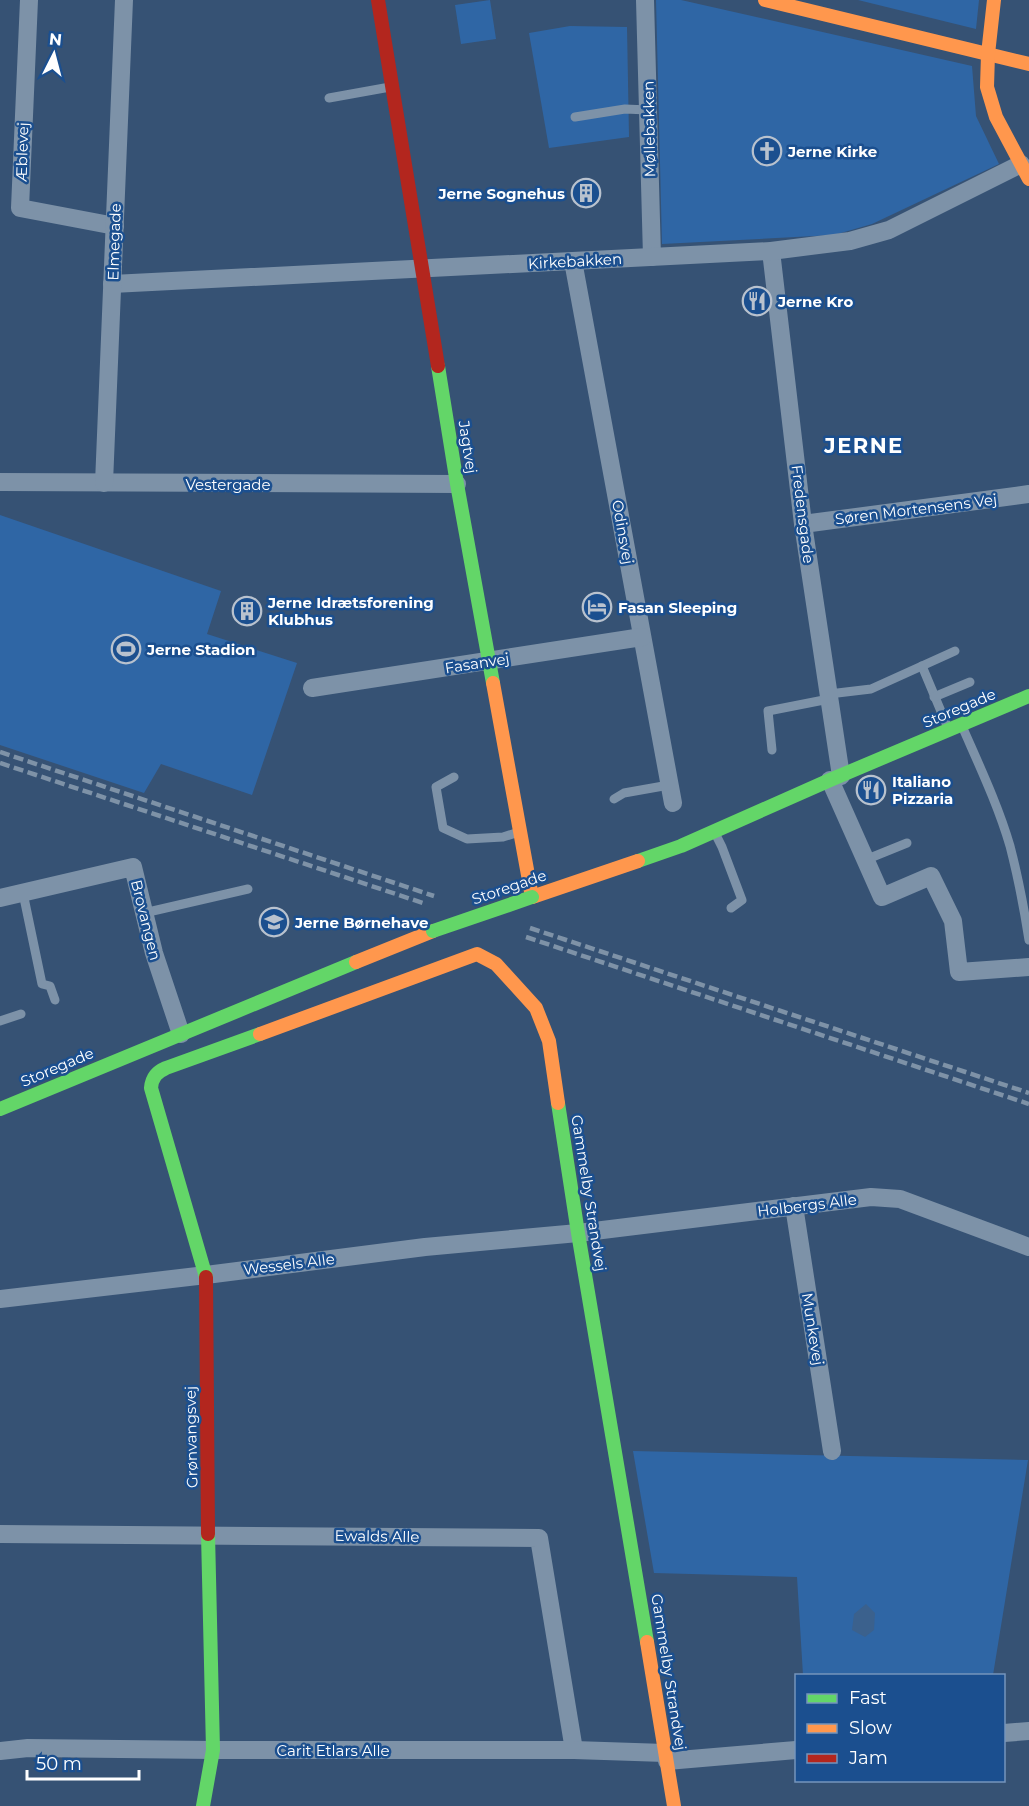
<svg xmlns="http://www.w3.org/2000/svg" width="1029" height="1806" font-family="Montserrat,sans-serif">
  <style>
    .green { fill: #2f66a5 }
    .water { fill: #3b618d }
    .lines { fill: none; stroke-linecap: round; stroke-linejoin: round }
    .lane { stroke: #7d92a8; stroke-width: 9 }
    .street { stroke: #7d92a8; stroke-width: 18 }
    .fast { stroke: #63d668; stroke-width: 14 }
    .slow { stroke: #ff974d; stroke-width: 14 }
    .jam { stroke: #b3261e; stroke-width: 14 }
    .rail { stroke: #7e92a7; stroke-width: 4.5; stroke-dasharray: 10 4.5; stroke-linecap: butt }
    .fast-bridge { stroke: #63d668; stroke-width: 14 }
    .labels { text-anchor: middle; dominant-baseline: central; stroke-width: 5; stroke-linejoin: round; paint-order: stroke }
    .street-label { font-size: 15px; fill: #fff; stroke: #1b4f8f }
    .poi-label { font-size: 15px; font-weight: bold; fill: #fff; stroke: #1b4f8f; text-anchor: start }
    .district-label { font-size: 21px; font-weight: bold; letter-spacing: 1.5px; fill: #fff; stroke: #1b4f8f }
  </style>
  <rect width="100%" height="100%" fill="#365274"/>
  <!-- green -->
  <g class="green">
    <path d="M490,0L496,39L461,44L455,5Z"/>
    <path d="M656,0H681L972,66L976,116L999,164L872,224L834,235L662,244Z"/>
    <path d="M858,0H979L976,29Z"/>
    <path d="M570,26L627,27L629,137L549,148L529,33Z"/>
    <path d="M0,515L221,591L207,634L297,663L252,795L161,764L144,793L0,745Z"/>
    <path d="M633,1451L1028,1460L993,1675H803L797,1577L654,1573Z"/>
  </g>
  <!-- water -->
  <path class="water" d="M866,1604L875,1613L874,1630L865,1637L852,1630L854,1614Z"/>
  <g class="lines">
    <!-- lane -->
    <g class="lane">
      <path d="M329,98L390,87"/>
      <path d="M575,117L625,109L648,110"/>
      <path d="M922,666L948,728"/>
      <path d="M829,694L871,689L955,651"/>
      <path d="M934,697L970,682"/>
      <path d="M962,726C979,765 998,805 1010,846C1018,877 1024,908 1029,940"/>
      <path d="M772,750L768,711L829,699"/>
      <path d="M454,777L436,787L443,828L467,839L503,837L519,832"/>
      <path d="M614,799L624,793L669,785"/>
      <path d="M715,833L722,847L742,900L731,908"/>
      <path d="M865,860L907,843"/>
      <path d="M23,893L42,984L50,986L55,1000"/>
      <path d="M144,913L248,889"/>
      <path d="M0,1021L21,1014"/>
    </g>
    <!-- street -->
    <g class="street">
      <path d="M29,0L20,208L115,226"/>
      <path d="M645,0L652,257"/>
      <path d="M771,251L803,524L841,776"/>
      <path d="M573,261L673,803"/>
      <path d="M112,284L771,251L850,241L889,230L1021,164"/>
      <path d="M0,482L457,484"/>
      <path d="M104,483L124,0"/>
      <path d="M803,524L1029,494"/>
      <path d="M312,688L642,637"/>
      <path d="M830,780L882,897L931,876L953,921L959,972L1029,967"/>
      <path d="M0,898L133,867L154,953L181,1034"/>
      <path d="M794,1206L832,1451"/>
      <path d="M0,1299L206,1275L425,1247L578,1233L871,1197L900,1199L1029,1247"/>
      <path d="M0,1534L539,1538L574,1750"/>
      <path d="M1004,1733L1029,1731"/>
      <path d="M0,1751L28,1748L213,1750H574L665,1753"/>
      <path d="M667,1761L796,1750"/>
    </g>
    <!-- fast -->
    <g class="fast">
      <path d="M438,366L457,484L493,683"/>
      <path d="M638,861L681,846L830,780L1029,696"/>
      <path d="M558,1103L578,1233L647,1642"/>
      <path d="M0,1109L356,962"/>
      <path d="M206,1277L151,1088C152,1077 157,1072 166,1068L260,1034"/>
      <path d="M203,1806L213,1750L208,1534"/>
    </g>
    <!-- slow -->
    <g class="slow">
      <path d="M765,0L1029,64"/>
      <path d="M994,0L988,54L987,87L996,117L1029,179"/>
      <path d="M493,683L532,897L638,861"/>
      <path d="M356,962L433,931"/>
      <path d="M260,1034L477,954L496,964L536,1008L549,1041L558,1103"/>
      <path d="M647,1642L674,1806"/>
    </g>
    <!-- jam -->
    <g class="jam">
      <path d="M378,0L438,366"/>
      <path d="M206,1277L208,1534"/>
    </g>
    <!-- rail -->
    <g class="rail">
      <path d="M0,752L434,896"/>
      <path d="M0,763L426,904"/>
      <path d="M530,928L1029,1093"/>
      <path d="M526,937L1029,1104"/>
    </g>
    <!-- fast-bridge -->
    <path class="fast-bridge" d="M433,931L532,897"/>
  </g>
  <!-- icons -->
  <defs>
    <g id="church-ring" transform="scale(1.5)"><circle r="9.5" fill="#1b4f8f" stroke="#b9c2ce" stroke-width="1.5"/><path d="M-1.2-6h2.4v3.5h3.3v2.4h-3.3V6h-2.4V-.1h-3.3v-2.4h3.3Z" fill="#b9c2ce"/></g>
    <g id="building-ring" transform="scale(1.5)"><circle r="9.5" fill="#1b4f8f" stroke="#b9c2ce" stroke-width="1.5"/><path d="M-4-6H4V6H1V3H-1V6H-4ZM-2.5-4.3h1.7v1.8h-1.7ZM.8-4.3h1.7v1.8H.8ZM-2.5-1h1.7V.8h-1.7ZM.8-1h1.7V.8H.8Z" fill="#b9c2ce"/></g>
    <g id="restaurant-ring" transform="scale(1.5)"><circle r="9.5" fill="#1b4f8f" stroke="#b9c2ce" stroke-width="1.5"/><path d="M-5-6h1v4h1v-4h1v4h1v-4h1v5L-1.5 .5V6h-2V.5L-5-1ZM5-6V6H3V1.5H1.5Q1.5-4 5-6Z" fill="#b9c2ce"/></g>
    <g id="hotel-ring" transform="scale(1.5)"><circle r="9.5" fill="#1b4f8f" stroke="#b9c2ce" stroke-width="1.5"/><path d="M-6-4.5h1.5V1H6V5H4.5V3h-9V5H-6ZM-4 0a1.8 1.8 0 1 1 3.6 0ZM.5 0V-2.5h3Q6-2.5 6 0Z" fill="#b9c2ce"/></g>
    <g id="stadium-ring" transform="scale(1.5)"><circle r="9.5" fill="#1b4f8f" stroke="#b9c2ce" stroke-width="1.5"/><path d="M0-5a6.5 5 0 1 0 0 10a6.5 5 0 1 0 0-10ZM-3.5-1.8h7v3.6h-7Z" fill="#b9c2ce"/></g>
    <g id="school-ring" transform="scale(1.5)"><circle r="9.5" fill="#1b4f8f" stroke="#b9c2ce" stroke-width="1.5"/><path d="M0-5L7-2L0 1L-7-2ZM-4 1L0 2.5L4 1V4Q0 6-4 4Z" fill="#b9c2ce"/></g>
  </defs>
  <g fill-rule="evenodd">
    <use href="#church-ring" x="767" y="151"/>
    <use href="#building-ring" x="586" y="193"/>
    <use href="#restaurant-ring" x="757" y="301"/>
    <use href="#hotel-ring" x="597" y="607"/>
    <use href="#building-ring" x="247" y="611"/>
    <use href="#stadium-ring" x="126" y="649"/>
    <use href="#restaurant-ring" x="871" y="790"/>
    <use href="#school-ring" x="274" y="922"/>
  </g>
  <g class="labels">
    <!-- street labels -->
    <g class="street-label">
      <text transform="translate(649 129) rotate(-91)">Møllebakken</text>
      <text transform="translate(22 152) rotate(-88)">Æblevej</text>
      <text transform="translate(114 242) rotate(-88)">Elmegade</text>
      <text transform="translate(575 261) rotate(-3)">Kirkebakken</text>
      <text transform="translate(468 447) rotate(81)">Jagtvej</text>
      <text x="228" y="484">Vestergade</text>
      <text transform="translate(916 509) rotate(-7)">Søren Mortensens Vej</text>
      <text transform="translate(803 514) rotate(83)">Fredensgade</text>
      <text transform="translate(623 532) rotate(80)">Odinsvej</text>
      <text transform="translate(477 663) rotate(-9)">Fasanvej</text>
      <text transform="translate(959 708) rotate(-23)">Storegade</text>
      <text transform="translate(509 887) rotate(-19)">Storegade</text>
      <text transform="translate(146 920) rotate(76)">Brovangen</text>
      <text transform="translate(57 1067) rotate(-23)">Storegade</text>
      <text transform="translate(589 1193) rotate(81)">Gammelby Strandvej</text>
      <text transform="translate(807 1205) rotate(-7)">Holbergs Alle</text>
      <text transform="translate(289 1264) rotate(-7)">Wessels Alle</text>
      <text transform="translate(813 1329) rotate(81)">Munkevej</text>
      <text transform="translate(191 1437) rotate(-91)">Grønvangsvej</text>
      <text transform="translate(377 1536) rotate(1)">Ewalds Alle</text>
      <text transform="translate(669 1672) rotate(81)">Gammelby Strandvej</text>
      <text x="333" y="1750">Carit Etlars Alle</text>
    </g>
    <!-- poi labels -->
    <g class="poi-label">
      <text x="788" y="151">Jerne Kirke</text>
      <text x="565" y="193" text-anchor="end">Jerne Sognehus</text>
      <text x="778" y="301">Jerne Kro</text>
      <text x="268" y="602">Jerne Idrætsforening<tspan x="268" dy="17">Klubhus</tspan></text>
      <text x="618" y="607">Fasan Sleeping</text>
      <text x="147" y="649">Jerne Stadion</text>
      <text x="892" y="781">Italiano<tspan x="892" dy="17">Pizzaria</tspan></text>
      <text x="295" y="922">Jerne Børnehave</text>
    </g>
    <!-- district labels -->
    <g class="district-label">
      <text x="864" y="445">JERNE</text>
    </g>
  </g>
  <!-- legend -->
  <rect x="795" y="1674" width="210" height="108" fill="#1b4f8f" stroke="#7695bc" stroke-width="1.5"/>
  <rect x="807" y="1694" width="30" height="9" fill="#63d668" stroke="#7695bc" stroke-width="1.5"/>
  <text x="849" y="1704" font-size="18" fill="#ffffff">Fast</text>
  <rect x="807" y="1724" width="30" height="9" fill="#ff974d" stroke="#7695bc" stroke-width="1.5"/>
  <text x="849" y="1734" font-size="18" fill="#ffffff">Slow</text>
  <rect x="807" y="1754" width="30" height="9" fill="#b3261e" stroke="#7695bc" stroke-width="1.5"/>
  <text x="849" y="1764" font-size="18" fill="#ffffff">Jam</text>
  <!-- north arrow -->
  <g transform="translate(54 54) rotate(6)" stroke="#1b4f8f" stroke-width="4.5" paint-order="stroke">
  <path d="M0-4.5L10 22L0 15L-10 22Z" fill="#ffffff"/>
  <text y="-9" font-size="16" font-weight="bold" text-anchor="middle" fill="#ffffff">N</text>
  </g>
  <!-- scale -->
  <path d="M27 1770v9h112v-9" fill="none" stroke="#ffffff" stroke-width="3"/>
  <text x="36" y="1770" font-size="18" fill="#ffffff" stroke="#1b4f8f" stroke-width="4.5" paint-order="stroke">50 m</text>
</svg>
